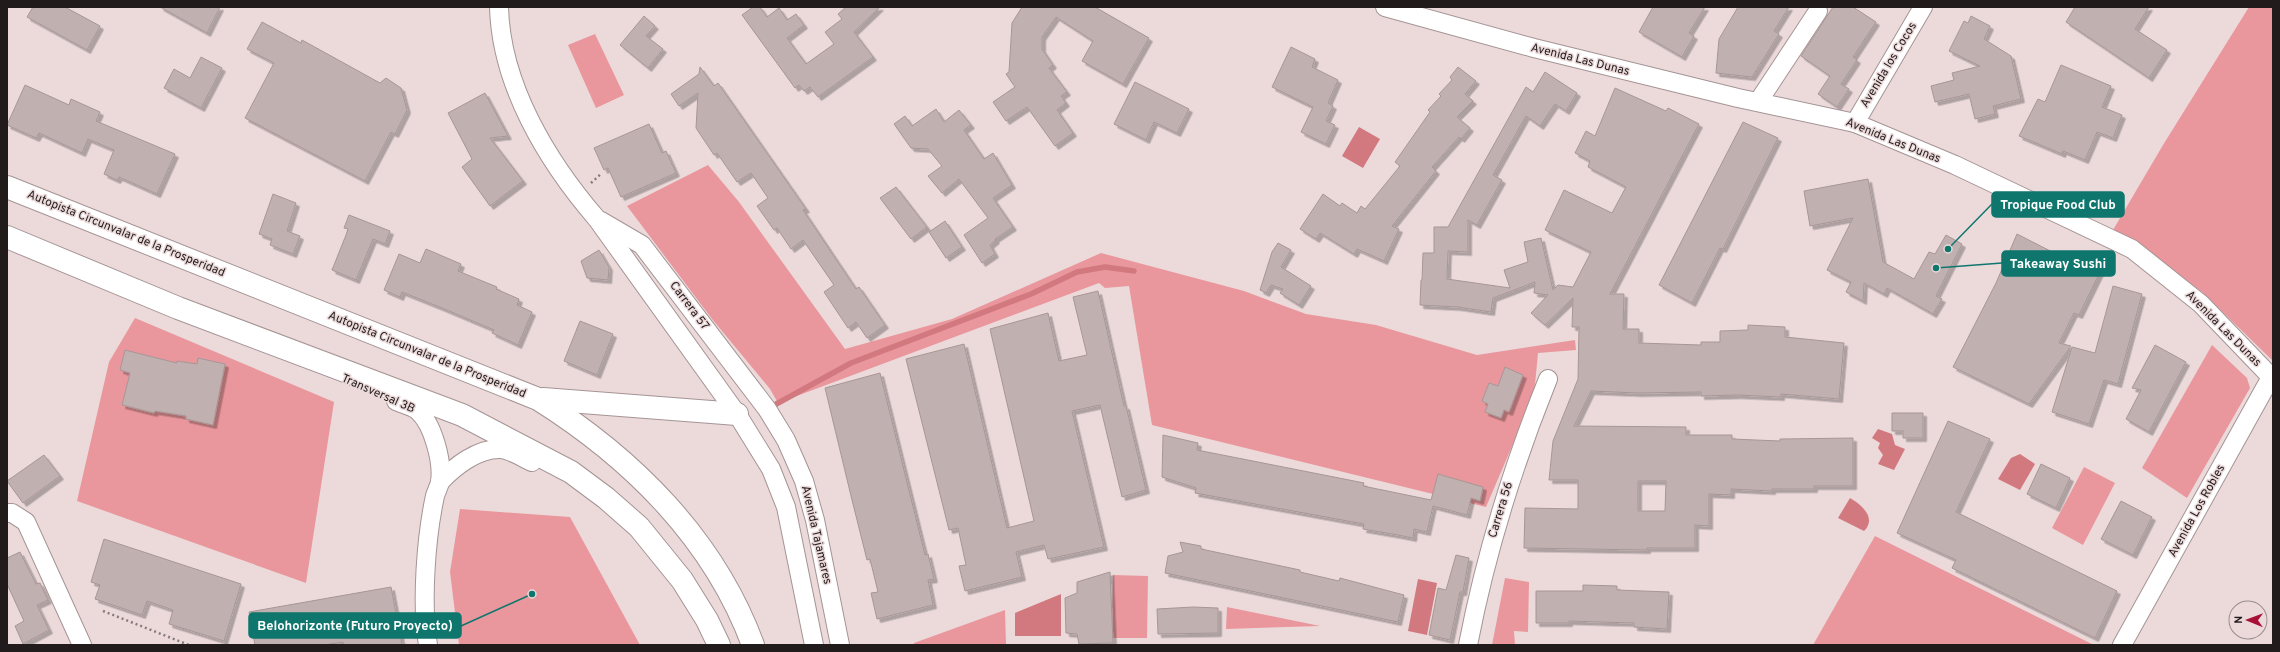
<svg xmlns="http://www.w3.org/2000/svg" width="2280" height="652" font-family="Overpass,sans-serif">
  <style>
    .green { fill: #e9979c }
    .water { fill: #d2787f }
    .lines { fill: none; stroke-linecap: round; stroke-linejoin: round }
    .stream { stroke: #d2787f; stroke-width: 5.5 }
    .building { fill: #c1b0b0; stroke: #a79696; fill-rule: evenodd; filter: url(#shadow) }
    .minor-casing { stroke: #a59495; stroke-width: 20 }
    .highway-casing { stroke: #a59495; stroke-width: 24 }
    .path { stroke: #867a7b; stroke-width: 2.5; stroke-dasharray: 2 3; stroke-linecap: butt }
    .minor { stroke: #fff; stroke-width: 18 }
    .highway { stroke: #fff; stroke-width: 22 }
    .labels { text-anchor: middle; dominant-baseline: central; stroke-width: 3; stroke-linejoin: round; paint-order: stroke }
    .street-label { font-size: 12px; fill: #211b1b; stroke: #ecdadb }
    .leader { fill: none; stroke: #0f766e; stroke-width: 1.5 }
    .callout-dot { fill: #0f766e; stroke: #ecdadb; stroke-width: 1.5 }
    .callout { fill: #0f766e; stroke: #0f766e; stroke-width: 1.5 }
    .callout-label { font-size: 13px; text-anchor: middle; font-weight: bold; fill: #fff }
  </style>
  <defs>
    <filter id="shadow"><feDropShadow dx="3.5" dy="3.5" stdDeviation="0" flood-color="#0004"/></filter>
  </defs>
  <rect width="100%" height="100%" fill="#ecdadb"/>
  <!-- green -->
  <g class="green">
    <path d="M2249,7H2273V361L2202,292L2161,261L2113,230L2163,145Z"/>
    <path d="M595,34L624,95L596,108L568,45Z"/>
    <path d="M708,165L739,202L845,349L952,319L1101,253L1244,291L1306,314L1376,325L1477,355L1575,340L1576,350L1538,353L1534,395L1486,507L1152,425L1129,286L1105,288L1099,283L778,403L770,389L712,319L627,206Z"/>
    <path d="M135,318L334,402L306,583L77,501L109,362Z"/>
    <path d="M2212,345L2247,378L2250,388L2187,498L2142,468Z"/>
    <path d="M2084,467L2115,483L2083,545L2052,528Z"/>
    <path d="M460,509L570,517L640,645H459L450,572Z"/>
    <path d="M1875,536L2094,645H1813Z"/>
    <path d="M1113,575L1148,576L1147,638H1112Z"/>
    <path d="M1505,578L1529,582L1528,632L1514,631L1515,645H1492Z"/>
    <path d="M1227,607L1320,626L1226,629Z"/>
    <path d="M1005,610L1006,645H914V643Z"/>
  </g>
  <!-- water -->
  <g class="water">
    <path d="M1359,127L1380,139L1363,168L1342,156Z"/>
    <path d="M1878,429L1892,434L1895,445L1905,449L1894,470L1878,464L1883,455L1878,448L1880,443L1872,438Z"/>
    <path d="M2020,454L2035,464L2020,490L1998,479L2011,458Z"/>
    <path d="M1850,498C1862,505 1877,518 1864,531L1838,518Z"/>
    <path d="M1418,579L1437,583L1427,635L1408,631Z"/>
    <path d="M1061,594V636H1015V613Z"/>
  </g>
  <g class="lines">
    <!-- stream -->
    <path class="stream" d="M769,408L851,363L1031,294L1077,272L1105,267L1134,271"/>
  </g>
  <!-- building -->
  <g class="building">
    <path d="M33,7H65L100,26L87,50L27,17Z"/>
    <path d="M160,7H220L207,33Z"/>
    <path d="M753,7H760L767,17L779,8L787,20L796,14L804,25L787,38L806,64L834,44L825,32L842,19L838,14L846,7H880L854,32L873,57L818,97L810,87L804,91L799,85L795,88L742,15Z"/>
    <path d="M1022,7H1095L1149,38L1123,84L1082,61L1093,41L1056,17L1042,37V49L1053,65L1049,68L1067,92L1061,96L1066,103L1057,110L1073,133L1055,146L1027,107L1006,121L993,102L1015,87L1006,74L1009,72L1012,23Z"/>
    <path d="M1653,7H1705L1689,33L1694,36L1682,57L1639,32Z"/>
    <path d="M1738,7H1789L1774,31L1779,34L1752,77L1716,73L1719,39Z"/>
    <path d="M1833,7H1853L1876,22L1853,57L1857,60L1841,84L1849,89L1837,107L1818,94L1830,76L1801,56Z"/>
    <path d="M2075,7H2149L2135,29L2167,50L2149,78L2066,22Z"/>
    <path d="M644,16L655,26L646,36L663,49L648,68L620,45Z"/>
    <path d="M1971,16L1990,26L1984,39L2011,56L2021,99L1993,106L1995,114L1975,119L1969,94L1935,102L1931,86L1954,80L1952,73L1980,66L1949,51L1964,21L1968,23Z"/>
    <path d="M262,22L301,43L302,40L380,83L386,78L401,88L407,110L395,134L391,132L365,181L245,118L274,63L247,49Z"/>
    <path d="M1291,47L1315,59L1312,67L1338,80L1328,103L1333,106L1326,121L1335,125L1326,144L1301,132L1313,107L1272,87Z"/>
    <path d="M201,57L222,68L201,108L164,88L174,69L190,78Z"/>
    <path d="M2061,65L2111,86L2102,107L2122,115L2113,138L2097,132L2085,160L2063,151L2062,154L2019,136L2038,99L2045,102Z"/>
    <path d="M700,67L714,86L718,83L806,209L803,210L856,289L859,287L885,325L867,338L856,322L848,328L824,292L834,285L803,240L791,249L777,228L774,230L757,206L768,198L751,173L737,182L717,153L714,155L696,128L698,93L679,106L671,94L699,74Z"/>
    <path d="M1458,67L1476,81L1465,94L1473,101L1457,117L1470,128L1461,139L1459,137L1432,167L1436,171L1392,226L1399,229L1384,261L1357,249L1354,254L1320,233L1316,239L1300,229L1323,194L1340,206L1342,203L1357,213L1361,206L1365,209L1400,166L1395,162L1430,112L1428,110L1441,96L1439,94L1452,80L1450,77Z"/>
    <path d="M1545,72L1577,93L1566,111L1555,104L1540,126L1526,116L1493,175L1502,180L1477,225L1468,220V252L1448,251L1447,279L1510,288L1504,270L1528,262L1524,242L1541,238L1553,290L1558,285L1573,287L1591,252L1545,230L1564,190L1612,213L1626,187L1588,167L1590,161L1575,153L1586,131L1595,136L1615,88L1666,111L1668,108L1699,124L1610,294H1624L1623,329H1639V343L1701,345V342H1720V331L1748,330V325L1785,327V337L1844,343L1839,399L1781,394V397L1738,395L1701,396V392L1638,393L1591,391L1574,426L1686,427V435H1732V439L1780,441V439L1853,438V486H1814V489H1772V491L1731,489V495L1709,494V526L1695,525V548H1647V550L1524,548L1525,508L1578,509V480H1549L1553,441L1578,379L1579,327H1572L1573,298L1545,325L1531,313L1548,295L1534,293L1535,282L1493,298L1491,312L1458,307L1420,305L1421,280H1422L1423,253H1434V227H1448L1526,87L1533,92ZM1638,481H1666L1665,511H1638Z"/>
    <path d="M1135,82L1189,109L1177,133L1154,122L1146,140L1114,124Z"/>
    <path d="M25,85L69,105L71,99L100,112L96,121L175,154L157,194L119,177L117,180L104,174L114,150L88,139L82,153L39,133L36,138L7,125Z"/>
    <path d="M485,93L508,136L490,138L523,181L490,206L462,167L472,159L448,113Z"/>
    <path d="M936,109L944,122L959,110L971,125L964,130L984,159L993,153L1012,185L993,198L1013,227L995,239L996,240L990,245L995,254L982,263L964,235L988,218L959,179L942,193L928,176L942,166L928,149L911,148L894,124L905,116L912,126Z"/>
    <path d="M1743,122L1778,138L1723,249L1720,248L1692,303L1659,285Z"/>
    <path d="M649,124L662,153L666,151L676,173L621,197L608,168L604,170L594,148Z"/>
    <path d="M1868,179L1883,262L1914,279L1929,252L1935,254L1946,235L1962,244L1936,296L1942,299L1933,314L1887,288L1884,294L1864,283L1863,301L1846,292L1851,282L1827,270L1853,218L1810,226L1804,191Z"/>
    <path d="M896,187L927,227L911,239L880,198Z"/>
    <path d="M273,194L296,203L287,231L300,236L293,254L270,245L272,239L259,234Z"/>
    <path d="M349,215L390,231L385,244L373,239L356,280L332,270L346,235L348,229L344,228Z"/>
    <path d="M945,221L962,247L946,258L929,232Z"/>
    <path d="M2017,234L2068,260L2069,257L2100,272L2079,315L2074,313L2059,343L2071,346L2029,404L1953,367L1996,283Z"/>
    <path d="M1278,243L1291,250L1281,267L1311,286L1299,305L1280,293L1283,289L1271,285L1266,293L1260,290L1272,252Z"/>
    <path d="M426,249L461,264L458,271L497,287L496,289L519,299L517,305L532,312L518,345L492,333L494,330L442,308L402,292L400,297L384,290L399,254L420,263Z"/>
    <path d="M599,250L609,267L608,280L587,278L581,261Z"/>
    <path d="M2113,286L2142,294L2118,384L2104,380L2089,424L2052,412L2072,347L2095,353Z"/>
    <path d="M1098,291L1124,406H1126L1146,490L1122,497L1100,405L1072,411L1104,547L1048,559L1044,545L1016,552L1022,577L965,591L959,566L966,565L958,528L949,530L906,359L964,344L1007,528L1034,521L990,329L1048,313L1059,361L1087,355L1073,297Z"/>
    <path d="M580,321L613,334L597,375L564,361Z"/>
    <path d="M2155,345L2186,362L2149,432L2126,419L2141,390L2132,388Z"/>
    <path d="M125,350L177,363V361L197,364L198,358L225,364L213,425L186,419V416L155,411L154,413L122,405L130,373L120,370Z"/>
    <path d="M1505,367L1523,375L1509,412L1504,410L1501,418L1485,412L1488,404L1482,401L1489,383L1498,386Z"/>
    <path d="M880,373L925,555L928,554L934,579L928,580L933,605L877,619L871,593L878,592L870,559L867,560L852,500L825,388Z"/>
    <path d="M1892,413H1923V438H1903V431H1892Z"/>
    <path d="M1948,421L1990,439L1956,512L2117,591L2095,638L1952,568L1956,560L1897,533Z"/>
    <path d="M1163,435L1198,443L1197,450L1339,478L1364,483L1363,486L1431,500L1438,474L1483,487L1480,501L1471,498L1467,515L1433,506L1427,532L1414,529L1413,538L1398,535L1363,529L1364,524L1195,493L1196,488L1162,477Z"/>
    <path d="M44,455L60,476L23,503L7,481Z"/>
    <path d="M2041,464L2070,478L2056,508L2027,494Z"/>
    <path d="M2121,501L2152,517L2133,555L2101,539Z"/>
    <path d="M104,539L241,584L224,641L169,624L173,610L147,601L142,615L95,599L100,585L91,582Z"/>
    <path d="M1180,542L1201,546V549L1300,570V572L1339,581L1340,578L1404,595L1398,622L1165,573L1168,556L1183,552Z"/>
    <path d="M20,552L36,584L40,583L48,600L37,605L49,630L23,644L15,626L24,621L7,584V558Z"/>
    <path d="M1456,555L1469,558L1463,592H1460L1450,640L1429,635L1438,588L1446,590Z"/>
    <path d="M1110,572L1113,643L1079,644L1077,634L1066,633L1065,598L1077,593V582Z"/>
    <path d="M1583,585L1617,586V590L1669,592L1667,629L1634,627V623L1569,621V623H1536V591H1583Z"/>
    <path d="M391,587L402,645H344L343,642L324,645H255L249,612Z"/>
    <path d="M1193,607L1218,608V633L1158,634L1157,609Z"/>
  </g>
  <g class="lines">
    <!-- minor casing -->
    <g class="minor-casing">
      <g id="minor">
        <path d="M499,7C501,85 547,161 597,219L737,414L771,469L786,507L814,645"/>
        <path d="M1385,7L1534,48L1738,98L1855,123L1955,165L2132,249L2201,304L2273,379"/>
        <path d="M1758,102L1818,11"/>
        <path d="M1855,123L1923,7"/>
        <path d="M601,221L642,245L767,409L786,440L804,481L815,520L840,645"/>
        <path d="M396,401C402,404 413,406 418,411C433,424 443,462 440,482C439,487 436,492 435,496C426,537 421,604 428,645"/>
        <path d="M440,482C455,466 478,448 501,449C511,450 523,458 532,462"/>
        <path d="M7,513H12L26,522L82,645"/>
        <path d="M1468,645C1486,552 1512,468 1548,379"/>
        <path d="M2122,645L2271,377"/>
      </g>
    </g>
    <!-- highway casing -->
    <g class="highway-casing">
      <g id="highway">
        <path d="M7,187L538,399C632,458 714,539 753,645"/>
        <path d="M7,237L178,308L462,415L571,472L606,498L639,527L682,580L707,620L719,645"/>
        <path d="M543,399L737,414"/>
      </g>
    </g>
    <!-- path -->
    <g class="path">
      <path d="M591,183L602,173"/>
      <path d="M103,611L189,645"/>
    </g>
    <!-- minor -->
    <use href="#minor" class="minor"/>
    <!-- highway -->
    <use href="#highway" class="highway"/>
  </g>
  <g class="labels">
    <!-- street labels -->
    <g class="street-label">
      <text transform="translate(1580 60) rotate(14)">Avenida Las Dunas</text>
      <text transform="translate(1889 65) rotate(-59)">Avenida los Cocos</text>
      <text transform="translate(1893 141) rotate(22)">Avenida Las Dunas</text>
      <text transform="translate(126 234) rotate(22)">Autopista Circunvalar de la Prosperidad</text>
      <text transform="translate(689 306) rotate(53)">Carrera 57</text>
      <text transform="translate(2223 329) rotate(45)">Avenida Las Dunas</text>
      <text transform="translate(427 355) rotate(22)">Autopista Circunvalar de la Prosperidad</text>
      <text transform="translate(378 394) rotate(24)">Transversal 3B</text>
      <text transform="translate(1501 510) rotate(-73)">Carrera 56</text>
      <text transform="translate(2197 511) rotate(-61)">Avenida Los Robles</text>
      <text transform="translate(816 535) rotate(77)">Avenida Tajamares</text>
    </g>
  </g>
  <!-- callouts -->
  <path class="leader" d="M1948 249L1992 204M1936 268L2002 263M532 594L461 626"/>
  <g class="callout-dot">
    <circle cx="1948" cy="249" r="4"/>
    <circle cx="1936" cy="268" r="4"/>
    <circle cx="532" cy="594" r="4"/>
  </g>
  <g class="callout">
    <rect x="1992" y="192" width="132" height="25" rx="4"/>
    <rect x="2002" y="251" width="113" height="25" rx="4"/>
    <rect x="249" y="613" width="212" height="25" rx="4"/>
  </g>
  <g class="callout-label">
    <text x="2058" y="209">Tropique Food Club</text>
    <text x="2058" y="268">Takeaway Sushi</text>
    <text x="355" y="630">Belohorizonte (Futuro Proyecto)</text>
  </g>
  <!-- border -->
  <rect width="2280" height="652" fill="none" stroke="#211b1b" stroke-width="16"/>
  <!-- north arrow -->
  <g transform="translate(2248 620) rotate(271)"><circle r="19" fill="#ecdadb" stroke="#9b8e8e"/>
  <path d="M0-3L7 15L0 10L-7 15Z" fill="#a80f37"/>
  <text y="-6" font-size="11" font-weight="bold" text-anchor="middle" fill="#211b1b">N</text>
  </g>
</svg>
